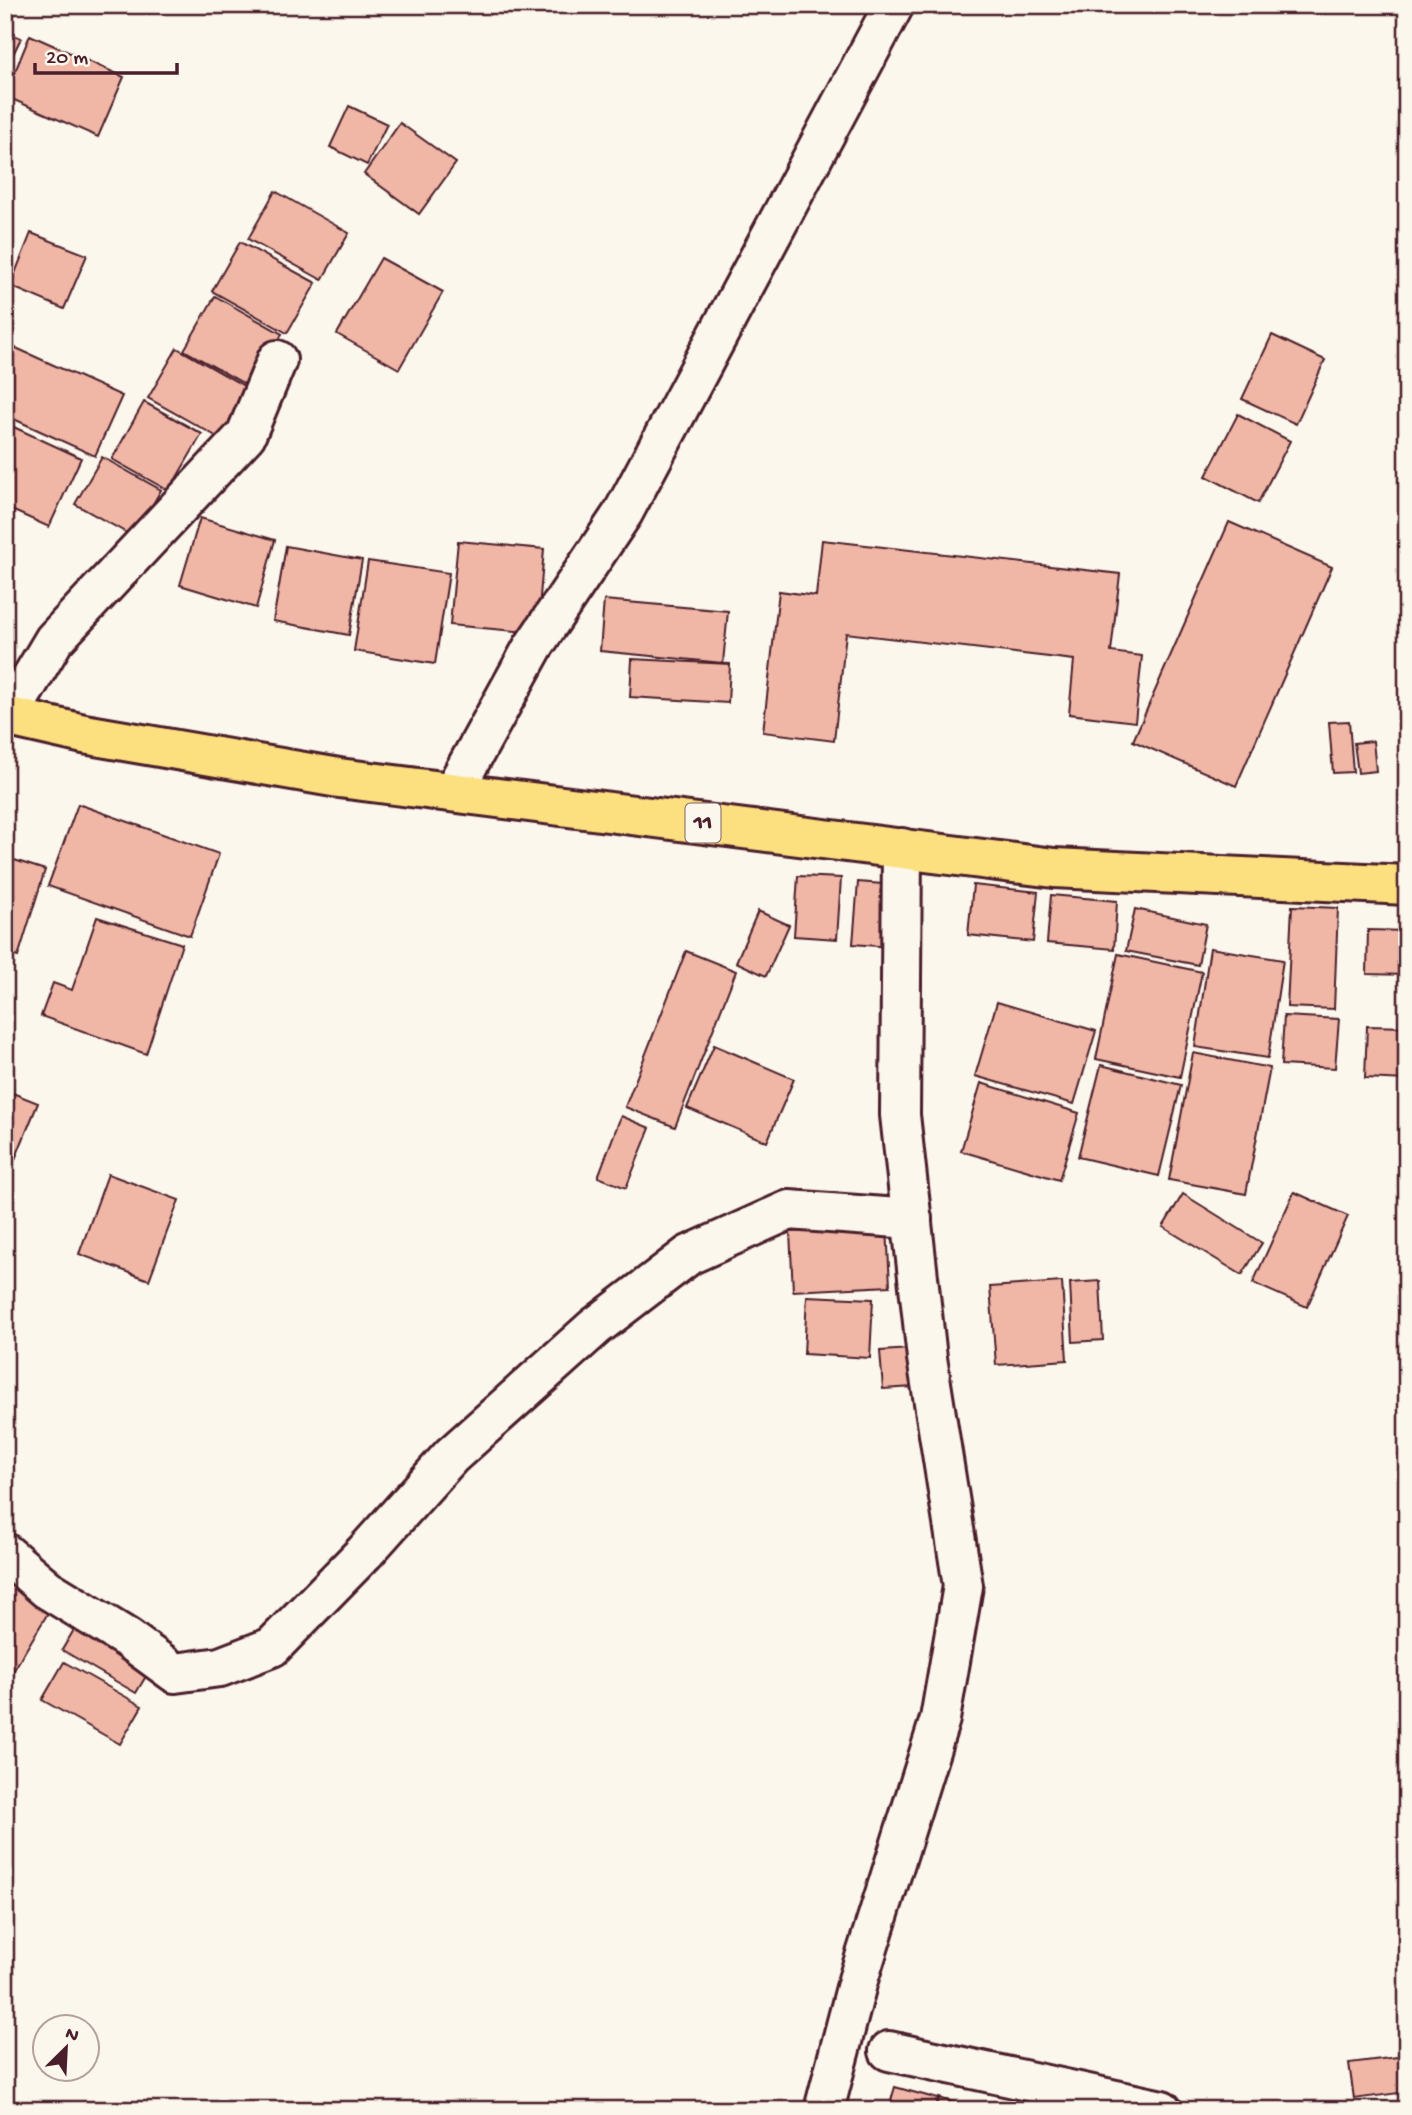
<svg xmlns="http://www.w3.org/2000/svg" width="1412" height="2115" font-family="'Gochi Hand',sans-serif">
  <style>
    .building { fill: #f0b7a6; stroke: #4a1f2b; stroke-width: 2 }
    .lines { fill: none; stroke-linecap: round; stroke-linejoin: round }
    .minor-casing { stroke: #4a1f2b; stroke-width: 44 }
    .highway-casing { stroke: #4a1f2b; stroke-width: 44 }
    .minor { stroke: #fbf7ec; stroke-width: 38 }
    .highway { stroke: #fce080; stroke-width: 38 }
    .labels { text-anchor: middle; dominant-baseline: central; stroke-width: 5; stroke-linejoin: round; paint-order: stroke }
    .shield { fill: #fbf7ec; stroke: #7f6065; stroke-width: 2 }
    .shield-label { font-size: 23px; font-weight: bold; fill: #4a1f2b }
  </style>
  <rect width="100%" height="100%" fill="#fbf7ec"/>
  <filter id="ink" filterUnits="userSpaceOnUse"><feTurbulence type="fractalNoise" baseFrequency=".0143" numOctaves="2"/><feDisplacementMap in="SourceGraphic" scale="14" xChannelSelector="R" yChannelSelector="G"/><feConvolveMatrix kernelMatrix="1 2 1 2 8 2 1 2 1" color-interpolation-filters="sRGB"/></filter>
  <g filter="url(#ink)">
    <!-- building -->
    <g class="building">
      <path d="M5,31L21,38L5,71Z"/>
      <path d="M30,35L124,77L98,137L5,96Z"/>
      <path d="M349,106L387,124L367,165L330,147Z"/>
      <path d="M400,123L456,163L419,214L364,174Z"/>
      <path d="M275,191L349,233L322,280L248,239Z"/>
      <path d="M31,233L87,255L64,309L10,286Z"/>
      <path d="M240,242L316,283L287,333L212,291Z"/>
      <path d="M381,258L443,292L399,369L337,334Z"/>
      <path d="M215,296L282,334L252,388L184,350Z"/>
      <path d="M1272,335L1325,360L1296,424L1242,399Z"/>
      <path d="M5,343L122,396L95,456L5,415Z"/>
      <path d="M177,348L251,390L223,440L148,398Z"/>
      <path d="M144,402L202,434L169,491L112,459Z"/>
      <path d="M1238,414L1290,441L1258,503L1206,476Z"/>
      <path d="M5,423L81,458L49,527L5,507Z"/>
      <path d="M102,457L161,490L134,537L75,504Z"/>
      <path d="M200,518L275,540L256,608L180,585Z"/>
      <path d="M1229,522L1332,567L1236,786L1133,741Z"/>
      <path d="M822,540L1120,574L1111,652L1142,656L1135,722L1069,714L1074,660L846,633L834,741L763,732L779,591L816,596Z"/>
      <path d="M458,541L544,549L537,633L450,625Z"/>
      <path d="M286,546L362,560L349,635L273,621Z"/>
      <path d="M368,561L449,573L435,664L354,651Z"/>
      <path d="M604,600L728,611L723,663L600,651Z"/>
      <path d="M632,659L730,664L728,703L630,697Z"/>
      <path d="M1349,721L1353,772L1333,773L1329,722Z"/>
      <path d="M1373,741L1376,771L1358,773L1354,743Z"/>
      <path d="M78,804L219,854L190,936L48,886Z"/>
      <path d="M5,857L45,870L18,957L5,953Z"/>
      <path d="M798,876L841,878L837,939L794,936Z"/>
      <path d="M858,882L895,885L890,947L853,944Z"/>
      <path d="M973,885L1038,892L1033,942L968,935Z"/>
      <path d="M1051,895L1117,901L1114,949L1047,943Z"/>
      <path d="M1292,906L1338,908L1334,1009L1287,1007Z"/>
      <path d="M1135,909L1206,924L1198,965L1126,951Z"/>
      <path d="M758,911L789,925L766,976L736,962Z"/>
      <path d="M97,917L182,944L146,1054L41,1016L53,983L72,990Z"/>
      <path d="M1368,930L1407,931V975L1367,974Z"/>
      <path d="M1210,948L1283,960L1268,1058L1195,1047Z"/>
      <path d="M686,951L736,971L675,1127L625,1107Z"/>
      <path d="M1118,954L1202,972L1180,1077L1096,1059Z"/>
      <path d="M997,1002L1096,1031L1074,1104L975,1076Z"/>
      <path d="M1284,1016L1339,1019L1335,1068L1281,1065Z"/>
      <path d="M1367,1026L1407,1027V1080L1365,1078Z"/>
      <path d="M714,1045L794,1079L767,1142L687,1108Z"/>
      <path d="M1193,1053L1270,1068L1246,1194L1169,1180Z"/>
      <path d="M1101,1065L1181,1085L1159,1176L1078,1157Z"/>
      <path d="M981,1083L1079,1113L1059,1180L961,1151Z"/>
      <path d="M5,1090L38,1103L9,1174L5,1172Z"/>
      <path d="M621,1116L650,1128L626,1188L598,1177Z"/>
      <path d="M108,1174L179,1200L149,1280L79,1254Z"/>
      <path d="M1294,1192L1348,1216L1307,1307L1253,1283Z"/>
      <path d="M1183,1194L1262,1243L1242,1275L1163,1227Z"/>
      <path d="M887,1227L890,1286L793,1291L790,1232Z"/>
      <path d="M1100,1281L1103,1340L1073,1342L1070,1283Z"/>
      <path d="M1062,1282L1067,1360L996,1365L990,1287Z"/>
      <path d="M807,1296L873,1299L870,1358L804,1354Z"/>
      <path d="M912,1349L914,1387L883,1389L880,1351Z"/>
      <path d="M5,1566L48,1613L5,1685Z"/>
      <path d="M81,1618L155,1661L136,1693L62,1650Z"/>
      <path d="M64,1662L142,1706L120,1744L42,1700Z"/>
      <path d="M1406,2056L1407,2092L1354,2099L1349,2063Z"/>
      <path d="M895,2087L938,2099L935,2110H888Z"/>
      <path d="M939,2098L980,2110H936Z"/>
    </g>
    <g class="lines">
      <!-- minor casing -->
      <g class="minor-casing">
        <g id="minor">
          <path d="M8,717L54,640L246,435L277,360"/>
          <path d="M453,792L533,647L623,513L894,5"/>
          <path d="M5,1553L47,1589L127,1638L175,1673L220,1667L272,1647L365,1552L451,1456L595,1327L689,1255L789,1210L912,1219"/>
          <path d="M889,2051L1162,2110"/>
          <path d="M824,2110L858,1980L940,1719L963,1586L927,1358L900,1115L902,848"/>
        </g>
      </g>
      <!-- highway casing -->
      <g class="highway-casing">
        <path id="highway" d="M5,716L84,734L339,778L1054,868L1407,885"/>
      </g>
      <!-- minor -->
      <use href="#minor" class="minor"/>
      <!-- highway -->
      <use href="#highway" class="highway"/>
    </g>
  </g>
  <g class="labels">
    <!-- shield labels -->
    <rect class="shield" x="685.5" y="803.5" width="35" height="39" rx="5"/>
    <g class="shield-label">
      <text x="703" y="823">11</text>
    </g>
  </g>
  <!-- margin -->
  <rect width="1412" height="2115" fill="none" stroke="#fbf7ec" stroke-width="28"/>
  <rect x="14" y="14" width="1384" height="2087" fill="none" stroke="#4a1f2b" stroke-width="2.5" filter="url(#ink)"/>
  <!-- north arrow -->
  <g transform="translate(66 2048) rotate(24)"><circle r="33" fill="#fbf7ec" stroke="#b4a19f" stroke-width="2"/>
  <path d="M0-5L12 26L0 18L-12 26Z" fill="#4a1f2b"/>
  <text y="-10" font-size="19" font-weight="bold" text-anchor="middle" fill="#4a1f2b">N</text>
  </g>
  <!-- scale -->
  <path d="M35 63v10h142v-10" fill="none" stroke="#4a1f2b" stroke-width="3.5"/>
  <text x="46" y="63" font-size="21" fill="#4a1f2b" stroke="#fbf7ec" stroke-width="5" paint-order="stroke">20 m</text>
</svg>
